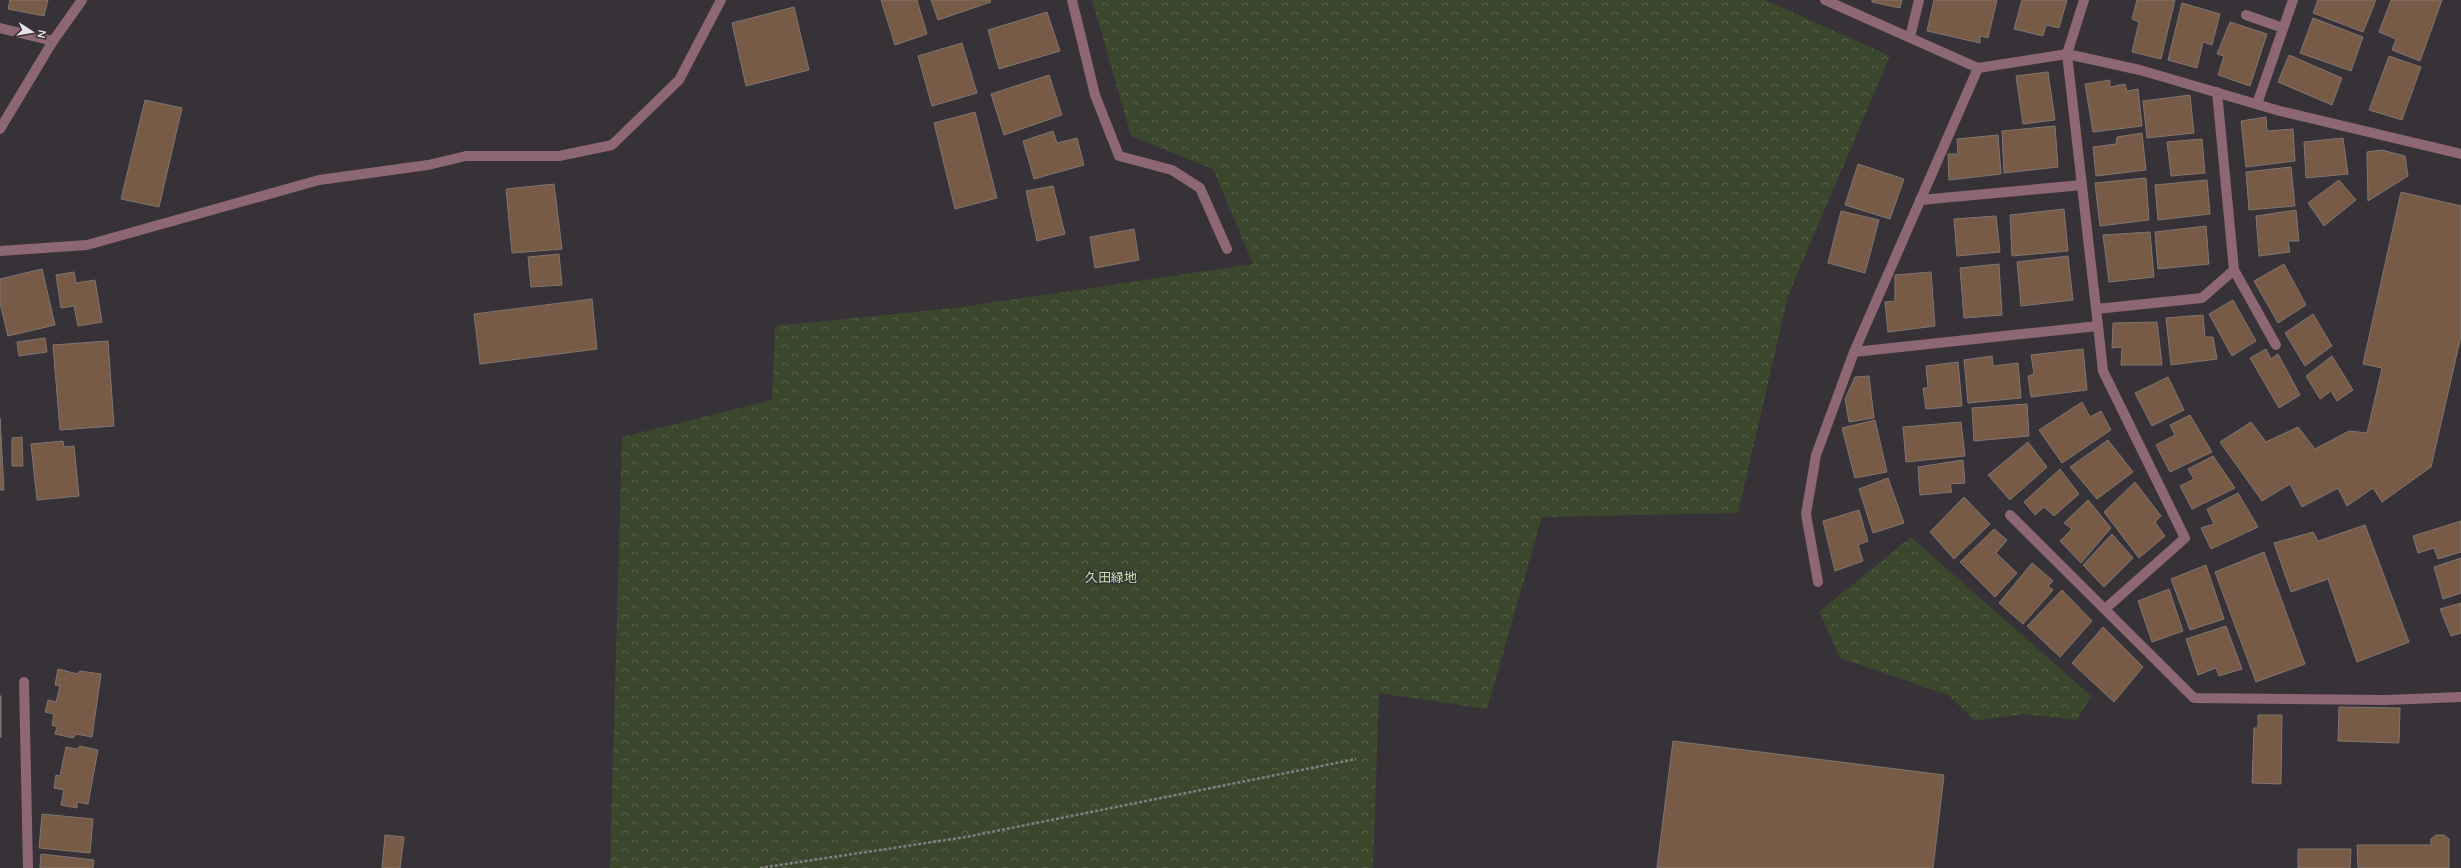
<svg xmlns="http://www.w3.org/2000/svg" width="2461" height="868" font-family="'Nunito Sans','Noto Sans JP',sans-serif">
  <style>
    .forest { fill: url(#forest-crowns) }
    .building { fill: #785b47; stroke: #807670 }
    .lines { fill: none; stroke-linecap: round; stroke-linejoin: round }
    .path { stroke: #837d84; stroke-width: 2.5; stroke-dasharray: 3 2; stroke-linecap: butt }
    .minor { stroke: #8d6771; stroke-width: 10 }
    .labels { text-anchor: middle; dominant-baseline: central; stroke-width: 3; stroke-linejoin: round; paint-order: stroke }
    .park-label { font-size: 13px; fill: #c6e1a9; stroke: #373138 }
  </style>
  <defs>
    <pattern id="forest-crowns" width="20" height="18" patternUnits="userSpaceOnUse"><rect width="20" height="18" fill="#3b472c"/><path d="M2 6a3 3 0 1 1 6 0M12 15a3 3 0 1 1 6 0" fill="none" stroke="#57614b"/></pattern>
  </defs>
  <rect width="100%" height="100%" fill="#373138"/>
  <!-- forest -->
  <g class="forest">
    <path d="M1092,0H1765L1890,56L1788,296L1738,513L1542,517L1487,709L1379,693L1373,868H610L622,437L772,400L775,326L954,308L1253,264L1213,169L1131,136Z"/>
    <path d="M1911,537L2091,696L2077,720L2023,714L1975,721L1948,695L1840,658L1819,612Z"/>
  </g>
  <!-- building -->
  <g class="building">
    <path d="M10,0H48L44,16L8,9Z"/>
    <path d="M881,0H917L927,34L895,45Z"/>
    <path d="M931,0H990L991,2L938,20Z"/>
    <path d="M1872,0H1902L1900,8L1872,2Z"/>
    <path d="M1934,0H1997L1988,38L1980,36V43L1927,31Z"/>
    <path d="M2022,0H2067L2059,28L2046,25L2043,36L2014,29Z"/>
    <path d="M2137,0H2175L2161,59L2132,52L2139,22L2132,19Z"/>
    <path d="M2318,0H2376L2363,32L2313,13Z"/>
    <path d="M2391,0H2442L2420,61L2392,50L2396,39L2379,32Z"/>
    <path d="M2182,3L2220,14L2212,45L2203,42L2197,68L2168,60Z"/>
    <path d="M794,7L809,70L746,86L732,23Z"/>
    <path d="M1047,12L1060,51L999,69L988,30Z"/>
    <path d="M2313,18L2363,37L2351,71L2300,53Z"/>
    <path d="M2230,22L2267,34L2250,86L2218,75L2224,56L2217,54Z"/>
    <path d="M962,43L977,93L932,106L918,56Z"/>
    <path d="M2289,55L2342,78L2332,105L2278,82Z"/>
    <path d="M2389,56L2421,67L2402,120L2369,110Z"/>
    <path d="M2048,72L2055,120L2023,124L2016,76Z"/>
    <path d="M1049,75L1062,115L1004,135L991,94Z"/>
    <path d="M2110,80V87L2125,84L2127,91L2138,89L2142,126L2093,132L2085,84Z"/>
    <path d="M2190,95L2194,133L2147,138L2143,101Z"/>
    <path d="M145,100L182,108L159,207L121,199Z"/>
    <path d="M975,112L997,198L955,209L934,123Z"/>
    <path d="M2266,117L2267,131L2293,129L2295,161L2246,167L2241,121Z"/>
    <path d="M2055,126L2058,167L2004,173L2002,131Z"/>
    <path d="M1053,131L1057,143L1077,138L1084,165L1034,179L1023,141Z"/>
    <path d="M2142,133L2146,170L2096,176L2093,147L2116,144L2117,137Z"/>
    <path d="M1998,135L2001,174L1949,180L1948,154H1958L1957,139Z"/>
    <path d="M2343,138L2348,174L2306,178L2304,142Z"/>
    <path d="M2202,139L2205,173L2171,176L2167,142Z"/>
    <path d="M2382,150L2405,156L2408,176L2368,201L2367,152Z"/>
    <path d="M1858,164L1904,179L1890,219L1845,205Z"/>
    <path d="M2291,167L2295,206L2249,210L2246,172Z"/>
    <path d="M2146,178L2149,220L2100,226L2095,183Z"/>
    <path d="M2207,180L2210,214L2158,220L2155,185Z"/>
    <path d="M2339,180L2356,200L2324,226L2308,203Z"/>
    <path d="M554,184L562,249L512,253L506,189Z"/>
    <path d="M1053,186L1065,234L1037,241L1026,191Z"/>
    <path d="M2401,192L2461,206V336L2431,467L2382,502L2373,488L2347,506L2338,488L2302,507L2290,484L2262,501L2220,442L2251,422L2266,442L2298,427L2315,449L2349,431L2367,433L2382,368L2363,364Z"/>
    <path d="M2064,209L2068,251L2012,256L2010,215Z"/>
    <path d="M2296,210L2299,241H2288L2290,252L2259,256L2256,216Z"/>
    <path d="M1841,211L1879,220L1865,273L1828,263Z"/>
    <path d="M1996,216L2000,252L1957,256L1954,219Z"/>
    <path d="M2206,226L2209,264L2158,269L2155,232Z"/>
    <path d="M1134,229L1139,260L1095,268L1090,237Z"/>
    <path d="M2150,232L2154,277L2109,282L2103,235Z"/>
    <path d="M559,254L562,285L531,287L528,257Z"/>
    <path d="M2068,256L2073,300L2021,306L2017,262Z"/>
    <path d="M1999,264L2002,315L1964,318L1960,268Z"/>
    <path d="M2284,264L2306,305L2278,323L2254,281Z"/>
    <path d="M42,269L55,325L8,336L0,303V279Z"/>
    <path d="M74,272L76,283L95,280L102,322L78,326L74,306L61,308L56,275Z"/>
    <path d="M1931,272L1935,326L1888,332L1885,302L1895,301V275Z"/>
    <path d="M592,299L597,349L480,364L474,314Z"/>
    <path d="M2233,300L2256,341L2232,356L2209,314Z"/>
    <path d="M2313,314L2332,346L2305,366L2285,333Z"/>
    <path d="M2203,315L2205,337H2213L2217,359L2171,365L2166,318Z"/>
    <path d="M2157,322L2162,365H2121L2122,347L2112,348L2113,323Z"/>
    <path d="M45,338L47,352L19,356L17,342Z"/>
    <path d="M108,341L114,426L60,430L53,345Z"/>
    <path d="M2083,349L2087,390L2031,397L2028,376L2034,374L2031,355Z"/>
    <path d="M2266,349L2271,359L2278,354L2300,395L2279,408L2250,358Z"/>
    <path d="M1992,356L1993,366L2018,363L2021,398L1968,403L1964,360Z"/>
    <path d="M2332,356L2353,390L2337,401L2331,391L2320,399L2306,376Z"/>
    <path d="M1958,362L1962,406L1926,409L1923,388H1928L1926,366Z"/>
    <path d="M1869,376L1874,418L1849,422L1845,399L1855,377Z"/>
    <path d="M2168,377L2184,410L2152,426L2135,393Z"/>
    <path d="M2082,402L2090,417L2101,411L2111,430L2062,463L2039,430Z"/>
    <path d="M2027,404L2029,436L1974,441L1972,408Z"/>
    <path d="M2190,415L2212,452L2170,472L2156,445L2175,435L2170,425Z"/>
    <path d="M0,418L4,490H0Z"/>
    <path d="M1875,420L1887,472L1855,478L1842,428Z"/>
    <path d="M1961,422L1965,456L1906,462L1903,427Z"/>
    <path d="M22,437L23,466H12V438Z"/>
    <path d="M2108,440L2133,472L2097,499L2070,467Z"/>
    <path d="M63,441L64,447L74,446L79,496L37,500L31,444Z"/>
    <path d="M2028,442L2047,467L2010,500L1988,475Z"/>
    <path d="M2213,456L2235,488L2192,509L2180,486L2194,479L2188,469Z"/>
    <path d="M1963,460L1965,483L1950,484L1952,492L1920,495L1918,467Z"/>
    <path d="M2060,469L2079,494L2054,516L2044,507L2035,515L2024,502Z"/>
    <path d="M1888,478L1904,523L1873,533L1859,489Z"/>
    <path d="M2135,482L2161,516L2155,522L2165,536L2139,558L2104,512Z"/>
    <path d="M2238,493L2258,527L2211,549L2201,528L2214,524L2207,509Z"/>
    <path d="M1964,497L1990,524L1954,559L1930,532Z"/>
    <path d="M2088,500L2111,528L2081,563L2060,541L2072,529L2064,523Z"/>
    <path d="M1859,510L1868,541L1858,545L1863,561L1835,571L1823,521Z"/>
    <path d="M2461,521V552L2438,559L2434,548L2418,553L2413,536Z"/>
    <path d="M2365,525L2409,642L2357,662L2328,579L2291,592L2274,543L2313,532L2318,541Z"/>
    <path d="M1994,529L2007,540L1996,553L2017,573L1995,597L1960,562Z"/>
    <path d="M2112,534L2133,558L2104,587L2083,565Z"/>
    <path d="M2264,552L2305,664L2256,682L2215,572Z"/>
    <path d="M2461,558V593L2443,599L2434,567Z"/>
    <path d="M2032,563L2053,581L2048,586L2053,590L2023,624L1999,603Z"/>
    <path d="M2206,565L2224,619L2190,630L2171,579Z"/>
    <path d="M2169,589L2183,631L2152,642L2138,601Z"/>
    <path d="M2062,590L2092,621L2060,657L2027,626Z"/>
    <path d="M2461,603V633L2451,636L2440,609Z"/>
    <path d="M2226,626L2242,669L2219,676L2216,668L2198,675L2186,639Z"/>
    <path d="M2103,627L2143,667L2114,702L2072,663Z"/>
    <path d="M58,669L78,674L80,671L101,674L92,737L76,734L73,738L55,734L57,727L52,725L54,714L45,712L48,700L56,702L60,686L55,685Z"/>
    <rect x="0" y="696" width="1" height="41"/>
    <path d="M2339,707L2400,708L2399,743L2338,741Z"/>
    <path d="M2258,715H2282L2281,784L2252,783L2254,728H2258Z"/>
    <path d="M1673,741L1944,775L1933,868H1657Z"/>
    <path d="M80,746L98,750L88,804L77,802V808L61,805L64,790L54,788L56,775L60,776L66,747L77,749Z"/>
    <path d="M42,814L93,819L90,853L39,848Z"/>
    <path d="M385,835L404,837L400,868H382Z"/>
    <path d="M2436,835H2444L2449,839V868H2358L2357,845H2431V839Z"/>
    <path d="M2298,849H2351L2350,868H2298Z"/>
    <path d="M41,854L94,860L93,868H40Z"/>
  </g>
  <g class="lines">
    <!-- path -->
    <path class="path" d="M760,868L966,837L1356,759"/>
    <!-- minor -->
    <g class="minor">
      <path d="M1072,0L1095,95L1119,156L1172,170L1200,188L1227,249"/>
      <path d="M1825,0L1978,68L2067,54L2140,70L2280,111L2461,154"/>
      <path d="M2246,15L2283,28"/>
      <path d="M0,28L53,41"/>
      <path d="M1910,37L1919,0"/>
      <path d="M2257,104L2293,0"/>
      <path d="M0,129L53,41L82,0"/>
      <path d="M1920,200L2082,185"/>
      <path d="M0,251L87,245L319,180L428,165L466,156H559L612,145L679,80L721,0"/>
      <path d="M2234,270L2276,345"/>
      <path d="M2096,309L2202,298L2234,270L2217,92"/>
      <path d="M2098,326L2103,371L2185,538L2105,609"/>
      <path d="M1854,352L2098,326L2067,54L2084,0"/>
      <path d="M2010,515L2194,698L2386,700L2461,697"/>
      <path d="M1818,582L1806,514L1816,455L1854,352L1978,68"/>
      <path d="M24,682L28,868"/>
    </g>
  </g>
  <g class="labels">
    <!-- park labels -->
    <g class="park-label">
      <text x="1111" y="578">久田緑地</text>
    </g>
  </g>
  <!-- north arrow -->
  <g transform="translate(32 32) rotate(102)" stroke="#373138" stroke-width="3" paint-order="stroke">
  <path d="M0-3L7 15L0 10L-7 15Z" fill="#e5e1e6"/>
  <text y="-6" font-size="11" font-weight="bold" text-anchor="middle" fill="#e5e1e6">N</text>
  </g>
</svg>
